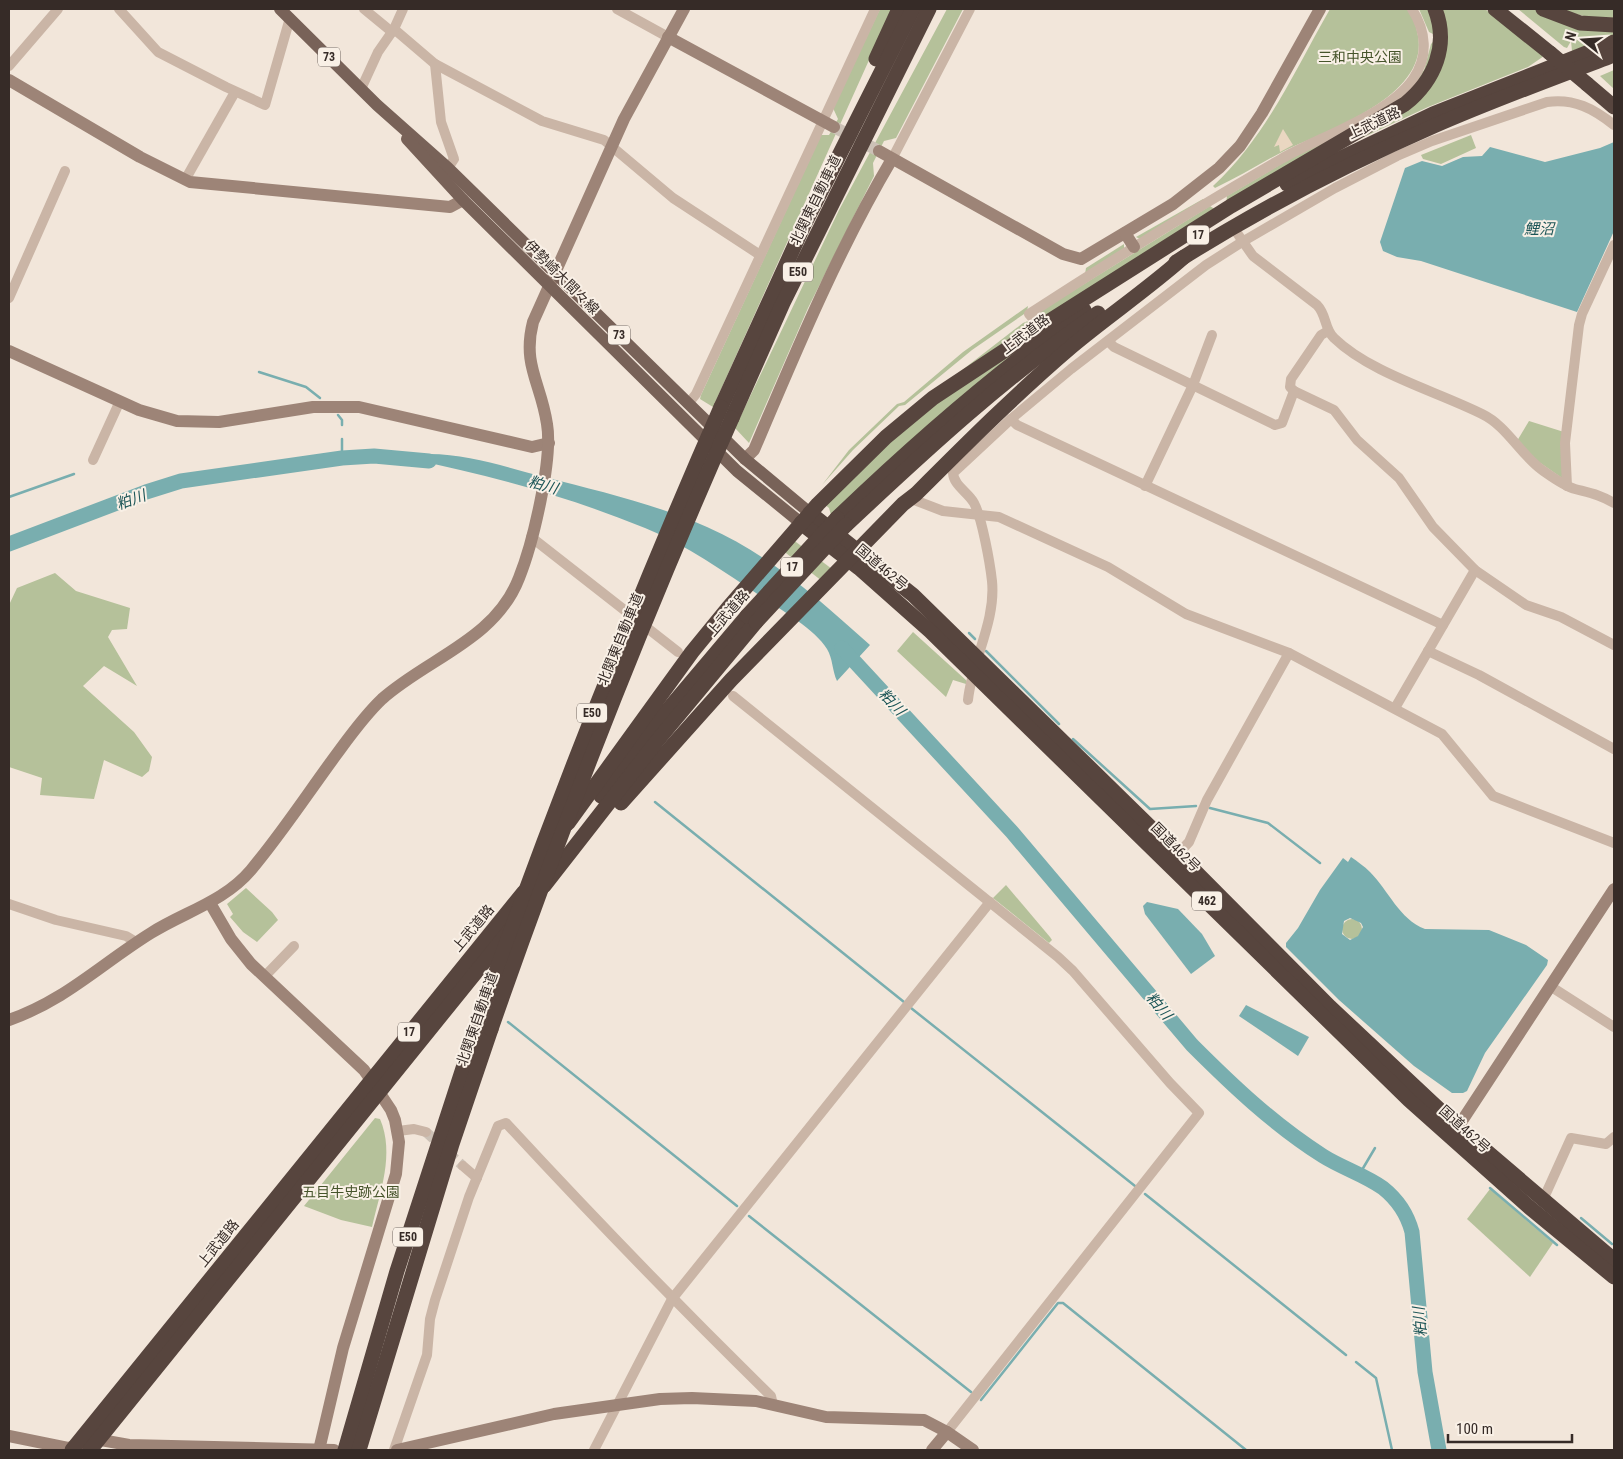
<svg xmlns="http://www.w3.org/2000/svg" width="1623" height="1459" font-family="'Roboto Condensed','Noto Sans JP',sans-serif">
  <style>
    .green { fill: #b5c19a }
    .plaza { fill: #ead7c1 }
    .water { fill: #79aeaf; fill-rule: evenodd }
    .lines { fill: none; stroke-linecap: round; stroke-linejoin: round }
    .stream { stroke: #79aeaf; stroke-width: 2.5 }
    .river { stroke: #79aeaf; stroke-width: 15 }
    .street-tunnel { stroke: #ccc1b6; stroke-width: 10; stroke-dasharray: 10 5; stroke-linecap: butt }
    .secondary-tunnel { stroke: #ccc1b6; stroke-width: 12; stroke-dasharray: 12 6; stroke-linecap: butt }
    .street { stroke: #cab5a6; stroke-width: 10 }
    .secondary { stroke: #9d8477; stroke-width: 12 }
    .primary { stroke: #786258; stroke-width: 12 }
    .highway { stroke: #57453e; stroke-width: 15 }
    .highway-bridge { stroke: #57453e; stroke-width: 15 }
    .labels { text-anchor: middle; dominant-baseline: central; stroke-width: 4; stroke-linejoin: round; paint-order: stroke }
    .shield { fill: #f9f0e6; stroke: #706660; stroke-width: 1 }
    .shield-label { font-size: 12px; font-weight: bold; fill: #362b27 }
    .park-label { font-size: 14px; fill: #46542b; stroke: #f9f0e6 }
    .street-label { font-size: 14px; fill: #362b27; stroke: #f9f0e6 }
    .water-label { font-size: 15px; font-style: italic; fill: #1c5557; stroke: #f9f0e6 }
  </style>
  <rect width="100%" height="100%" fill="#f2e6da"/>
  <!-- green -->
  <g class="green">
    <path d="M880,9H892L713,407L700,399L701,395L821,135H829L838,119L833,108Z"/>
    <path d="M947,9H963L896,138L884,141L873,163L874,176L808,308L749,443L735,428L839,210Z"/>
    <path d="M1330,9H1407C1414,18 1416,25 1418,36C1429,96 1328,130 1286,150C1262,162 1239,177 1215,188L1213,186C1266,137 1295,70 1330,9Z"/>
    <path d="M1419,9H1429L1435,35L1429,32Z"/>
    <path d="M1440,9H1485L1544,56L1528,67L1428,107L1351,143L1424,93Z"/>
    <path d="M1518,9H1535L1544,14L1614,29V35L1572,51L1571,41L1567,48L1564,47Z"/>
    <path d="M1555,9H1614V20L1596,19Z"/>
    <path d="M1435,40C1434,57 1428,72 1416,85C1393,111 1357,126 1327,143C1293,162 1259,183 1226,204L1227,196L1293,157L1365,119L1402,96L1424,70L1431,44Z"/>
    <path d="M1614,70V89L1600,76Z"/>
    <path d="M1471,135L1476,148L1441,164L1423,159L1421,155Z"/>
    <path d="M1203,199L1205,201L1140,239L1136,237Z"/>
    <path d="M1210,206L1216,210L917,405L1023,323L1028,321L1031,324L1039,319L1038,314L1042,310Z"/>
    <path d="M1124,244V250L1085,274L1086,268Z"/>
    <path d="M1028,306L1027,312L972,350L905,405L899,406L853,450L822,485L849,450L897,404L904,402L963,352Z"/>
    <path d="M1047,326L831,515L829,508L824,504L904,426Z"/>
    <path d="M1529,421L1564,432L1562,478L1536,460L1517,441Z"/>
    <path d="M792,539L832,569L822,581L782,550Z"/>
    <path d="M55,573L76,591L130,608L127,629L112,630L108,637L137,686L104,666L83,686L134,732L152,757L149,771L142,777L104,760L94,799L40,795L42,778L9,767V605L17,588Z"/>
    <path d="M913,632L967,681L966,684L953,680L946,697L897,651Z"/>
    <path d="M1006,885L1050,937L1052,940L1049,943L993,898Z"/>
    <path d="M246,888L272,912L278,920L257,942L243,932L230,917L233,914L227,904Z"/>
    <circle cx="1352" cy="929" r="10"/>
    <path d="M375,1118L380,1119C395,1154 380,1192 372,1227L341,1220L304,1206Z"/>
    <path d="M1490,1189L1553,1243L1530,1277L1467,1219Z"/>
  </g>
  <!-- plaza -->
  <path class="plaza" d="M1283,129L1293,145L1280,152L1279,145L1274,147Z"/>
  <!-- water -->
  <g class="water">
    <path d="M1614,142V231L1577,312L1421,261L1397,257L1383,251L1380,242L1405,168L1422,161L1442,166L1463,157L1482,156L1490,147L1545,162L1600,148Z"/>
    <path d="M425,454C466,453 505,467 544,477C599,491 655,504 707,527C769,554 820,600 870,645L837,681C832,670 833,659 827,649C815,629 781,610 762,597C724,572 687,545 645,528C569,497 490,475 410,459Z"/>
    <path d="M1351,857C1358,862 1364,866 1370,872C1389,891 1399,919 1425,929L1489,930L1526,945L1548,960L1547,965L1485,1053L1467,1091L1463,1093H1452L1414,1066L1339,1000L1286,947V943L1298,928L1320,890L1343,858L1348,862ZM1350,918L1361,923L1363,927L1358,936L1350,940L1342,934L1344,921Z"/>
    <path d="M1147,902L1178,909L1202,934L1215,956L1191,974L1145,914L1143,906Z"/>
    <path d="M1246,1005L1309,1037L1298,1056L1239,1016Z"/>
  </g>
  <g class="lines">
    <!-- stream -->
    <g class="stream">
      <path d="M259,372L306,387L320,398"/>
      <path d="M338,415L342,420V425"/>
      <path d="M342,439V458"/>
      <path d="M9,497L74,474"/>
      <path d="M969,633L975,639"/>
      <path d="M986,651L1059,724"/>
      <path d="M1073,739L1150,809L1196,806"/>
      <path d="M655,802L904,1002"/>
      <path d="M1210,808L1268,823L1320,863"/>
      <path d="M911,1008L1135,1186"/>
      <path d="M508,1022L737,1206"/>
      <path d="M1359,1175L1375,1148"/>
      <path d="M1490,1188L1557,1245"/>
      <path d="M1145,1194L1346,1355"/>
      <path d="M749,1216L971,1392"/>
      <path d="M1581,1218L1612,1244"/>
      <path d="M1356,1362L1376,1378L1392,1450"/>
      <path d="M981,1400L1058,1303H1063L1246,1450"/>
    </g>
    <!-- river -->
    <g class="river">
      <path d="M9,544L146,492L181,481L342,458L374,456L429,461"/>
      <path d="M842,648L1012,832L1192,1045C1232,1085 1274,1125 1323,1156C1342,1168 1365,1175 1383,1188C1398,1200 1407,1213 1412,1232L1425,1372L1439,1450"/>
    </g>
    <!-- street-tunnel -->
    <path class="street-tunnel" d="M426,1132L463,1166"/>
    <!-- secondary-tunnel -->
    <path class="secondary-tunnel" d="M834,127L879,151"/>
    <!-- street -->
    <g class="street">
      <path d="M119,9L158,52L226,87L265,105L290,18"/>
      <path d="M364,9L392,32"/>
      <path d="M617,9L668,37"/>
      <path d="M394,29L435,64L542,121L604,140L673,198L760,255"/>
      <path d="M435,64L441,122L454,159L448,168"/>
      <path d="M9,66L58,9"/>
      <path d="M361,89L378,52L394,29L403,9"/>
      <path d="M892,159L970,9"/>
      <path d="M185,180L235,92"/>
      <path d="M1237,233L1253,256L1317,305C1327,315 1324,329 1334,338C1370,373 1436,391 1482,414C1507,426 1520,454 1542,470C1552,477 1564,486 1575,489C1590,493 1601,495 1614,503"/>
      <path d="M9,298L65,171"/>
      <path d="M1035,321L1029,314C1112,260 1196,208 1281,159C1319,137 1388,115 1413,79C1429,56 1426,31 1412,9"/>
      <path d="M1328,331L1321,335L1291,379L1290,387L1294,391L1334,410L1357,440L1399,478L1433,527L1475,570L1526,605L1561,617L1614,645"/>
      <path d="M1108,341L1114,347L1275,425L1282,423L1294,391"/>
      <path d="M688,404L696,394L875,9"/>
      <path d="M1011,419L1017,425L1443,625"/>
      <path d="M93,460L120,401"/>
      <path d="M1145,486L1193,385L1212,335"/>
      <path d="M1567,486L1565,443L1579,325L1582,314L1614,245"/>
      <path d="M909,498L943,511L999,517L1108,567L1186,614L1289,653L1442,734L1493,796L1614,843"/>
      <path d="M531,537L678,652"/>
      <path d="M1428,651L1479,675L1614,749"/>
      <path d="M733,696L1058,957L1073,971L1170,1083L1199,1113L947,1432"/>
      <path d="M968,700C972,660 996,622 992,581C990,563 982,518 974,503C968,492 954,486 953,473L1011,419L1071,369L1206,265L1242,242L1335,188L1397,156L1432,141L1547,102C1574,98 1594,109 1614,125"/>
      <path d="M1395,708L1475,570"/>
      <path d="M1174,858L1189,842L1207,800L1289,653"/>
      <path d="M9,904L56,920L126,936L136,942"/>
      <path d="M264,977L294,946"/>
      <path d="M1550,986L1614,1027"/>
      <path d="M398,1131L414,1129L426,1132"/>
      <path d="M463,1166L477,1178"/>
      <path d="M1543,1200L1571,1138L1606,1144L1614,1137"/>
      <path d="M394,1450L427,1355L430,1319L435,1300L469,1197L498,1126L506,1123C592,1216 680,1307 771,1396L773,1405"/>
      <path d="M594,1450L672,1299L990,902"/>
    </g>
    <!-- secondary -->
    <g class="secondary">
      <path d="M668,37L834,127"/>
      <path d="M9,80L140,157L190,182L450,207L463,200"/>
      <path d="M879,151L1063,254L1081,259L1173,204L1219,168L1240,146L1262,113L1320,9"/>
      <path d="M1125,233L1134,247"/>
      <path d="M9,351L139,410L177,421L219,422L313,407H359L532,447L549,443"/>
      <path d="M745,459L754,450C796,351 837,252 892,159"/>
      <path d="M210,903L231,939L251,964L364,1070L371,1080L391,1110L395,1120L399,1142L396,1174L343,1348L319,1450"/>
      <path d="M9,1020C66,1000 101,964 151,933C184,912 224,902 251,870C282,833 308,793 336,755C350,736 364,716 382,699C428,658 495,640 519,578C533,543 553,459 547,424C541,383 522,365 533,322L624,119L684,9"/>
      <path d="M1454,1133L1614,889"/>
      <path d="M9,1436L68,1448L101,1440L129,1445L334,1450"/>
      <path d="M397,1450L554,1414L660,1399L692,1398L756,1401L826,1417L924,1420L947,1432L973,1450"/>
      <path d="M932,1450L947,1432"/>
    </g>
    <!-- primary -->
    <g class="primary">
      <path d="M280,9L377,105L448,168L745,459L810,513"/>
      <path d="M407,139L463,200L737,471L801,523"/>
    </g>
    <!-- highway -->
    <g class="highway">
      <path d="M1495,9L1550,53"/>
      <path d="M1543,9L1580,23L1614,25"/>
      <path d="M876,59L899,9"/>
      <path d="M1587,84L1614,107"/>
      <path d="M1287,184L1433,114L1614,42"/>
      <path d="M1176,262C1258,210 1345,165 1434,126C1493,100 1554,78 1614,55"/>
      <path d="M721,407L805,223L913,9"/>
      <path d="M732,418L783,303L929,9"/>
      <path d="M810,513L913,595L1178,854L1330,1007L1458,1127L1614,1260"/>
      <path d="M837,518C915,443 996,372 1084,310"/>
      <path d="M801,523L859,568L930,631L1409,1100L1529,1207L1614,1277"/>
      <path d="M846,525C926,450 1007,375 1098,313"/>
      <path d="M601,796L660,719L747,616"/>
      <path d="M621,803L731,680L903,504L916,494C966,444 1017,393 1071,347C1108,316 1148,289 1184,257"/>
      <path d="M568,823L692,652L728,608L818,504L886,437L933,398L1051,320L1231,206L1405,104C1435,80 1449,45 1435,9"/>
      <path d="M544,886L657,741L756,622"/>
      <path d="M72,1450L524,892"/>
      <path d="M90,1450L510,930"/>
      <path d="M345,1450L397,1271L477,1025"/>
      <path d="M359,1450L452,1144L491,1029"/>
    </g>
    <!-- highway-bridge -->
    <g class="highway-bridge">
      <path d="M1550,53L1587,84"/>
      <path d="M747,616L837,518"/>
      <path d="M756,622L846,525"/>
      <path d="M477,1025C551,816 632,610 721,407"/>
      <path d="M491,1029C563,822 643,619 732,418"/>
    </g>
  </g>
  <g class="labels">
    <!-- shield labels -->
    <g class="shield">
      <rect x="318" y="47.5" width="22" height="19" rx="4"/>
      <rect x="1187" y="225.5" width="22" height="19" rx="4"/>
      <rect x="783" y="262.5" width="30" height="19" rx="4"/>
      <rect x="608" y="325.5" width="22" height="19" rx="4"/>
      <rect x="781" y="557.5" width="22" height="19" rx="4"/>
      <rect x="577" y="703.5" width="30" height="19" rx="4"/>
      <rect x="1192" y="891.5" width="30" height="19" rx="4"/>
      <rect x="398" y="1022.5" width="22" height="19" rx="4"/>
      <rect x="393" y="1227.5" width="30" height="19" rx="4"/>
    </g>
    <g class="shield-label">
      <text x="329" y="57">73</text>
      <text x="1198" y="235">17</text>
      <text x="798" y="272">E50</text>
      <text x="619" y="335">73</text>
      <text x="792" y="567">17</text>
      <text x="592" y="713">E50</text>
      <text x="1207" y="901">462</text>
      <text x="409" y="1032">17</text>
      <text x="408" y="1237">E50</text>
    </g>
    <!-- park labels -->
    <g class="park-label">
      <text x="1360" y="57">三和中央公園</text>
      <text x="351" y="1192">五目牛史跡公園</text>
    </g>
    <!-- street labels -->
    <g class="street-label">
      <text transform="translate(1374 123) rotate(-25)">上武道路</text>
      <text transform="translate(815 200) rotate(-64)">北関東自動車道</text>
      <text transform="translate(562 277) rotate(45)">伊勢崎大間々線</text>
      <text transform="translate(1025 334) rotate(-37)">上武道路</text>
      <text transform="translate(882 567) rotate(40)">国道462号</text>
      <text transform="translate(728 613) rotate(-49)">上武道路</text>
      <text transform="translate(620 639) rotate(-68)">北関東自動車道</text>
      <text transform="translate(1176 847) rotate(45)">国道462号</text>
      <text transform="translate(473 928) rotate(-50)">上武道路</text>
      <text transform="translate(477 1019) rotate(-71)">北関東自動車道</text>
      <text transform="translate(1465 1129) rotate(42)">国道462号</text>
      <text transform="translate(218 1243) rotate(-51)">上武道路</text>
    </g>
    <!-- water labels -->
    <g class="water-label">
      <text x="1539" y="229">鯉沼</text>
      <text transform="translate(543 485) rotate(16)">粕川</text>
      <text transform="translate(131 500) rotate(-20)">粕川</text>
      <text transform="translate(892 702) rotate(47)">粕川</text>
      <text transform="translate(1159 1006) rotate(50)">粕川</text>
      <text transform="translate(1420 1322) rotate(-95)">粕川</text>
    </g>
  </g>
  <!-- border -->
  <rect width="1623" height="1459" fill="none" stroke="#362b27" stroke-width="20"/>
  <!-- north arrow -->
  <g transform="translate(1583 40) rotate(287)" stroke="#f9f0e6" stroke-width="4" paint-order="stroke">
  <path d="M0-4L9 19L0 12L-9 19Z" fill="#362b27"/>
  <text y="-8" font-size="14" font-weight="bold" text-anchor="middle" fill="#362b27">N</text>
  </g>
  <!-- scale -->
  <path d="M1448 1434v8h124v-8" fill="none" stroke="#362b27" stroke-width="2.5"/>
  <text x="1456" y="1434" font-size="15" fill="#362b27" stroke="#f9f0e6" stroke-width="4" paint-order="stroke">100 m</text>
</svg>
